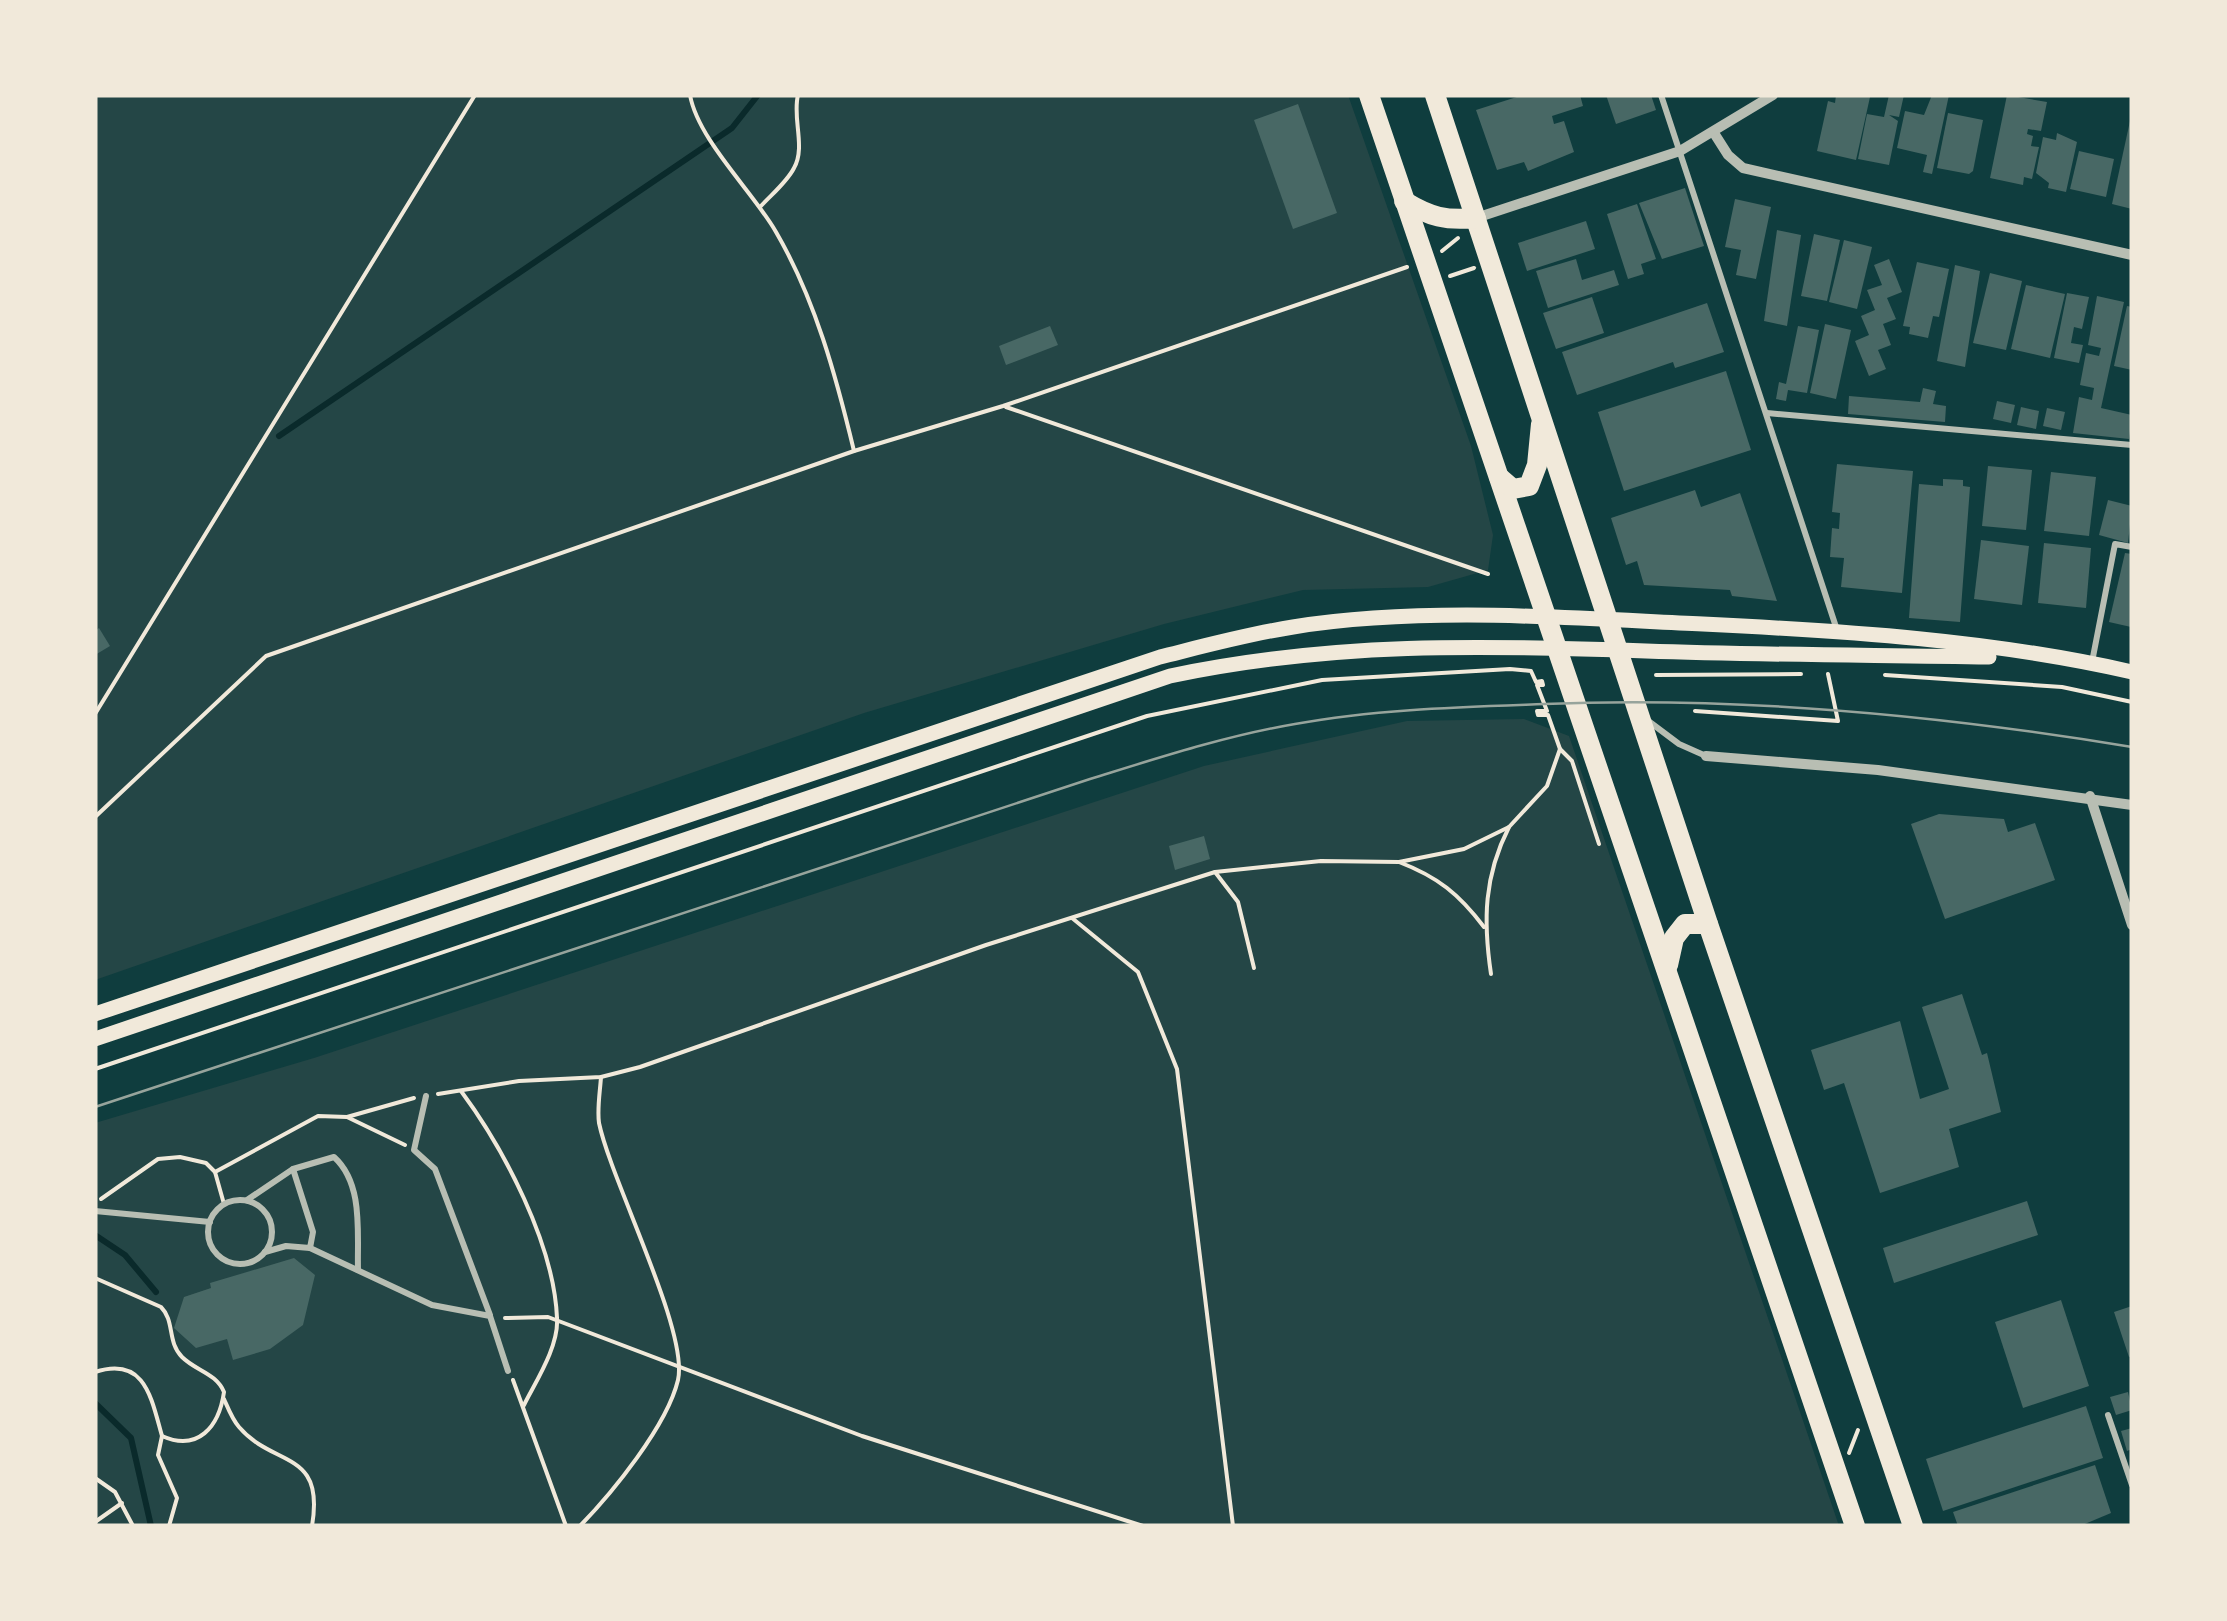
<svg xmlns="http://www.w3.org/2000/svg" width="2227" height="1621" font-family="'Source Serif 4',serif">
  <style>
    .green { fill: #244646 }
    .lines { fill: none; stroke-linecap: round; stroke-linejoin: round }
    .stream { stroke: #0a2a2b; stroke-width: 6 }
    .building { fill: #486865 }
    .path { stroke: #f1e9da; stroke-width: 4 }
    .service { stroke: #b8beb3; stroke-width: 6 }
    .minor { stroke: #b8beb3; stroke-width: 10 }
    .secondary { stroke: #f1e9da; stroke-width: 15 }
    .trunk { stroke: #f1e9da; stroke-width: 20 }
    .tram { stroke: #97a49c; stroke-width: 2.5 }
  </style>
  <rect width="100%" height="100%" fill="#0f3d3e"/>
  <!-- green -->
  <g class="green">
    <path d="M95,95H1348L1471,446L1493,535L1488,570L1428,587L1303,590L1164,624L864,713L95,980Z"/>
    <path d="M1524,719L1569,736L1839,1526H95V1123L314,1058L1204,766L1407,721Z"/>
  </g>
  <g class="lines">
    <!-- stream -->
    <g class="stream">
      <path d="M279,436L732,128L758,95"/>
      <path d="M95,1235L125,1255L156,1292"/>
      <path d="M95,1403L131,1438L151,1526"/>
    </g>
  </g>
  <!-- building -->
  <g class="building">
    <path d="M1523,95H1580L1583,106L1552,116L1554,124L1564,121L1574,152L1528,171L1524,162L1497,170L1476,110Z"/>
    <path d="M1606,95H1651L1656,110L1616,124Z"/>
    <path d="M1836,95L1870,97L1856,160L1817,151L1828,101L1835,103Z"/>
    <path d="M1889,95H1904L1899,117L1889,115L1898,121L1889,165L1858,159L1867,114L1884,117Z"/>
    <path d="M1932,95H1949L1932,174L1923,172L1927,155L1897,148L1905,111L1924,115Z"/>
    <path d="M2007,95L2047,102L2041,131L2028,129L2027,134L2033,136L2031,146L2039,147L2032,179L2024,177L2023,185L1990,178Z"/>
    <path d="M1298,104L1337,213L1293,229L1254,120Z"/>
    <path d="M1948,113L1983,120L1973,171L1969,174L1937,168Z"/>
    <path d="M2130,121H2132V209L2112,204Z"/>
    <path d="M2057,133L2077,142L2066,192L2048,188L2049,183L2036,173L2043,137L2056,140Z"/>
    <path d="M2079,151L2114,159L2106,197L2070,189Z"/>
    <path d="M1685,188L1704,246L1662,259L1639,203Z"/>
    <path d="M1735,199L1771,207L1756,279L1736,275L1741,250L1725,247Z"/>
    <path d="M1637,204L1656,259L1641,264L1644,274L1628,279L1607,214Z"/>
    <path d="M1586,221L1595,249L1527,271L1518,243Z"/>
    <path d="M1777,230L1801,235L1787,326L1764,321Z"/>
    <path d="M1814,234L1840,240L1827,301L1801,296Z"/>
    <path d="M1844,240L1872,247L1857,309L1829,302Z"/>
    <path d="M1576,259L1582,280L1614,270L1619,285L1548,308L1536,271Z"/>
    <path d="M1889,259L1902,292L1887,298L1896,319L1883,324L1891,345L1878,350L1886,369L1869,376L1855,341L1869,335L1861,316L1875,310L1867,290L1882,285L1874,265Z"/>
    <path d="M1917,262L1949,269L1939,317L1933,316L1928,338L1909,334L1910,327L1903,326Z"/>
    <path d="M1955,265L1980,271L1965,367L1937,361Z"/>
    <path d="M1990,273L2022,281L2006,350L1973,343Z"/>
    <path d="M2026,285L2065,294L2050,358L2011,349Z"/>
    <path d="M2067,293L2089,297L2082,329L2074,327L2071,343L2083,345L2079,363L2054,358Z"/>
    <path d="M2097,296L2124,302L2101,408L2132,415L2129,439L2073,433L2079,397L2092,400L2094,388L2080,385L2086,353L2099,356L2101,348L2088,345Z"/>
    <path d="M1592,297L1604,333L1556,349L1543,313Z"/>
    <path d="M1707,303L1724,352L1675,368L1673,362L1577,395L1562,352Z"/>
    <path d="M2127,306L2132,307V370L2114,366Z"/>
    <path d="M1825,324L1851,330L1836,399L1810,393Z"/>
    <path d="M1050,326L1058,345L1006,365L999,346Z"/>
    <path d="M1798,326L1819,330L1807,393L1788,390L1786,401L1776,399L1779,382L1786,384Z"/>
    <path d="M1726,371L1751,450L1624,491L1598,412Z"/>
    <path d="M1923,388L1936,391L1933,404L1946,406L1945,422L1848,414L1849,396L1920,402Z"/>
    <path d="M1997,401L2015,405L2011,423L1993,419Z"/>
    <path d="M2021,407L2039,411L2036,429L2017,425Z"/>
    <path d="M2047,408L2065,412L2061,430L2043,426Z"/>
    <path d="M1837,464L1913,471L1902,593L1841,587L1844,558L1830,557L1832,528L1839,529L1840,513L1832,512Z"/>
    <path d="M1988,466L2032,470L2026,530L1982,526Z"/>
    <path d="M2051,472L2096,477L2089,536L2044,531Z"/>
    <path d="M1943,479L1963,480V486L1970,487L1960,622L1909,618L1919,484L1943,486Z"/>
    <path d="M1695,490L1701,507L1740,493L1777,601L1732,596L1730,590L1644,585L1637,561L1626,565L1611,518Z"/>
    <path d="M2108,500L2132,506L2128,543L2099,535Z"/>
    <path d="M1981,540L2029,546L2022,605L1974,599Z"/>
    <path d="M2044,543L2091,548L2086,608L2038,603Z"/>
    <path d="M2125,553L2132,554L2131,627L2109,622Z"/>
    <path d="M99,628L110,646L95,655V631Z"/>
    <path d="M1939,814L2004,819L2008,832L2035,823L2055,880L1945,919L1911,824Z"/>
    <path d="M1204,836L1210,859L1175,870L1169,846Z"/>
    <path d="M1962,994L1982,1055L1987,1053L2001,1112L1949,1129L1959,1167L1880,1193L1844,1083L1824,1090L1811,1050L1900,1021L1920,1099L1949,1089L1922,1007Z"/>
    <path d="M2027,1201L2038,1235L1894,1283L1883,1248Z"/>
    <path d="M294,1258L315,1275L303,1325L270,1349L233,1360L227,1339L196,1348L174,1328L184,1297L211,1288L210,1283Z"/>
    <path d="M2061,1300L2089,1386L2023,1408L1995,1322Z"/>
    <path d="M2132,1306V1356L2129,1357L2114,1312Z"/>
    <path d="M2128,1392L2132,1410L2116,1415L2110,1397Z"/>
    <path d="M2086,1406L2103,1458L1943,1511L1926,1459Z"/>
    <path d="M2132,1428V1449L2127,1451L2121,1431Z"/>
    <path d="M2095,1465L2111,1513L2080,1526H1958L1953,1512Z"/>
  </g>
  <g class="lines">
    <!-- path -->
    <g class="path">
      <path d="M690,95C698,140 754,193 776,232C815,299 836,376 854,451"/>
      <path d="M761,206C771,195 787,182 794,168C806,147 792,118 798,95"/>
      <path d="M1442,251L1458,238"/>
      <path d="M1450,276L1474,268"/>
      <path d="M1006,407L1488,574"/>
      <path d="M1656,675L1801,674"/>
      <path d="M1885,675L2062,687L2132,702"/>
      <path d="M1695,711L1838,721L1828,674"/>
      <path d="M95,714L475,95"/>
      <path d="M1560,749L1572,761L1599,844"/>
      <path d="M95,817L266,656L854,451L1003,406L1407,267"/>
      <path d="M1399,862C1438,877 1459,894 1484,927"/>
      <path d="M1215,872L1238,902L1254,968"/>
      <path d="M1072,918L1138,972L1177,1069L1233,1526"/>
      <path d="M1491,974C1483,920 1484,876 1509,827"/>
      <path d="M95,1069L1147,716L1322,680L1510,669L1531,671L1536,682L1542,681L1543,685H1537L1547,711H1537L1538,715H1548L1560,749L1547,786L1509,827L1464,849L1399,862L1321,861L1215,872L986,945L640,1067L601,1077L519,1081L438,1094"/>
      <path d="M461,1091C504,1149 554,1244 557,1318C559,1346 536,1381 524,1405"/>
      <path d="M347,1117L414,1098"/>
      <path d="M215,1172L318,1116L347,1117L405,1145"/>
      <path d="M101,1199L158,1159L180,1157L206,1163L215,1172L224,1204"/>
      <path d="M95,1278L161,1307C175,1321 167,1342 182,1357C196,1371 216,1373 224,1392C219,1427 198,1452 162,1436L158,1455L177,1498L169,1526"/>
      <path d="M505,1318L548,1317L862,1436L1143,1526"/>
      <path d="M95,1372C145,1356 151,1397 162,1436"/>
      <path d="M513,1380L566,1526"/>
      <path d="M224,1399C228,1408 232,1419 239,1427C274,1468 325,1449 312,1526"/>
      <path d="M1849,1453L1858,1430"/>
      <path d="M95,1478L115,1492L133,1526"/>
      <path d="M95,1522L122,1503"/>
      <path d="M580,1526C612,1493 667,1426 678,1380C689,1331 611,1181 599,1123C597,1109 600,1092 601,1077"/>
    </g>
    <!-- service -->
    <g class="service">
      <path d="M1661,95L1837,630"/>
      <path d="M1767,413L2132,445"/>
      <path d="M2092,662L2115,544L2132,547"/>
      <path d="M1647,720L1679,744L1706,756"/>
      <path d="M426,1096L414,1150L435,1169L490,1315"/>
      <path d="M247,1200L293,1169L334,1157C364,1184 357,1234 358,1270"/>
      <circle cx="240" cy="1232" r="32"/>
      <path d="M95,1211L210,1222"/>
      <path d="M310,1248L432,1305L490,1316L508,1371"/>
      <path d="M265,1252L286,1246L310,1248L313,1232L293,1169"/>
      <path d="M2108,1415L2132,1485"/>
    </g>
    <!-- minor -->
    <g class="minor">
      <path d="M1714,133L1728,155L1743,168L2132,255"/>
      <path d="M1476,218L1680,151L1773,95"/>
      <path d="M1706,756L1878,770L2132,805"/>
      <path d="M2090,796L2132,925"/>
    </g>
    <!-- secondary -->
    <g class="secondary">
      <path d="M95,1014L1160,657C1204,646 1248,634 1293,627C1424,606 1570,618 1703,624C1846,631 1992,640 2132,672"/>
      <path d="M95,1039L1170,676C1331,642 1483,645 1646,651C1760,655 1875,655 1989,657"/>
    </g>
    <!-- trunk -->
    <g class="trunk">
      <path d="M1369,95L1855,1526"/>
      <path d="M1435,95L1708,924L1913,1526"/>
      <path d="M1404,201C1430,217 1446,221 1476,218"/>
      <path d="M1499,477L1513,489L1529,486L1537,465L1541,424"/>
      <path d="M1668,965L1674,938L1685,924H1708"/>
    </g>
    <!-- tram -->
    <path class="tram" d="M95,1107L1090,779C1158,758 1225,736 1295,724C1377,709 1461,707 1544,704C1740,696 1938,715 2132,747"/>
  </g>
  <!-- border -->
  <rect width="2227" height="1621" fill="none" stroke="#f1e9da" stroke-width="195"/>
</svg>
